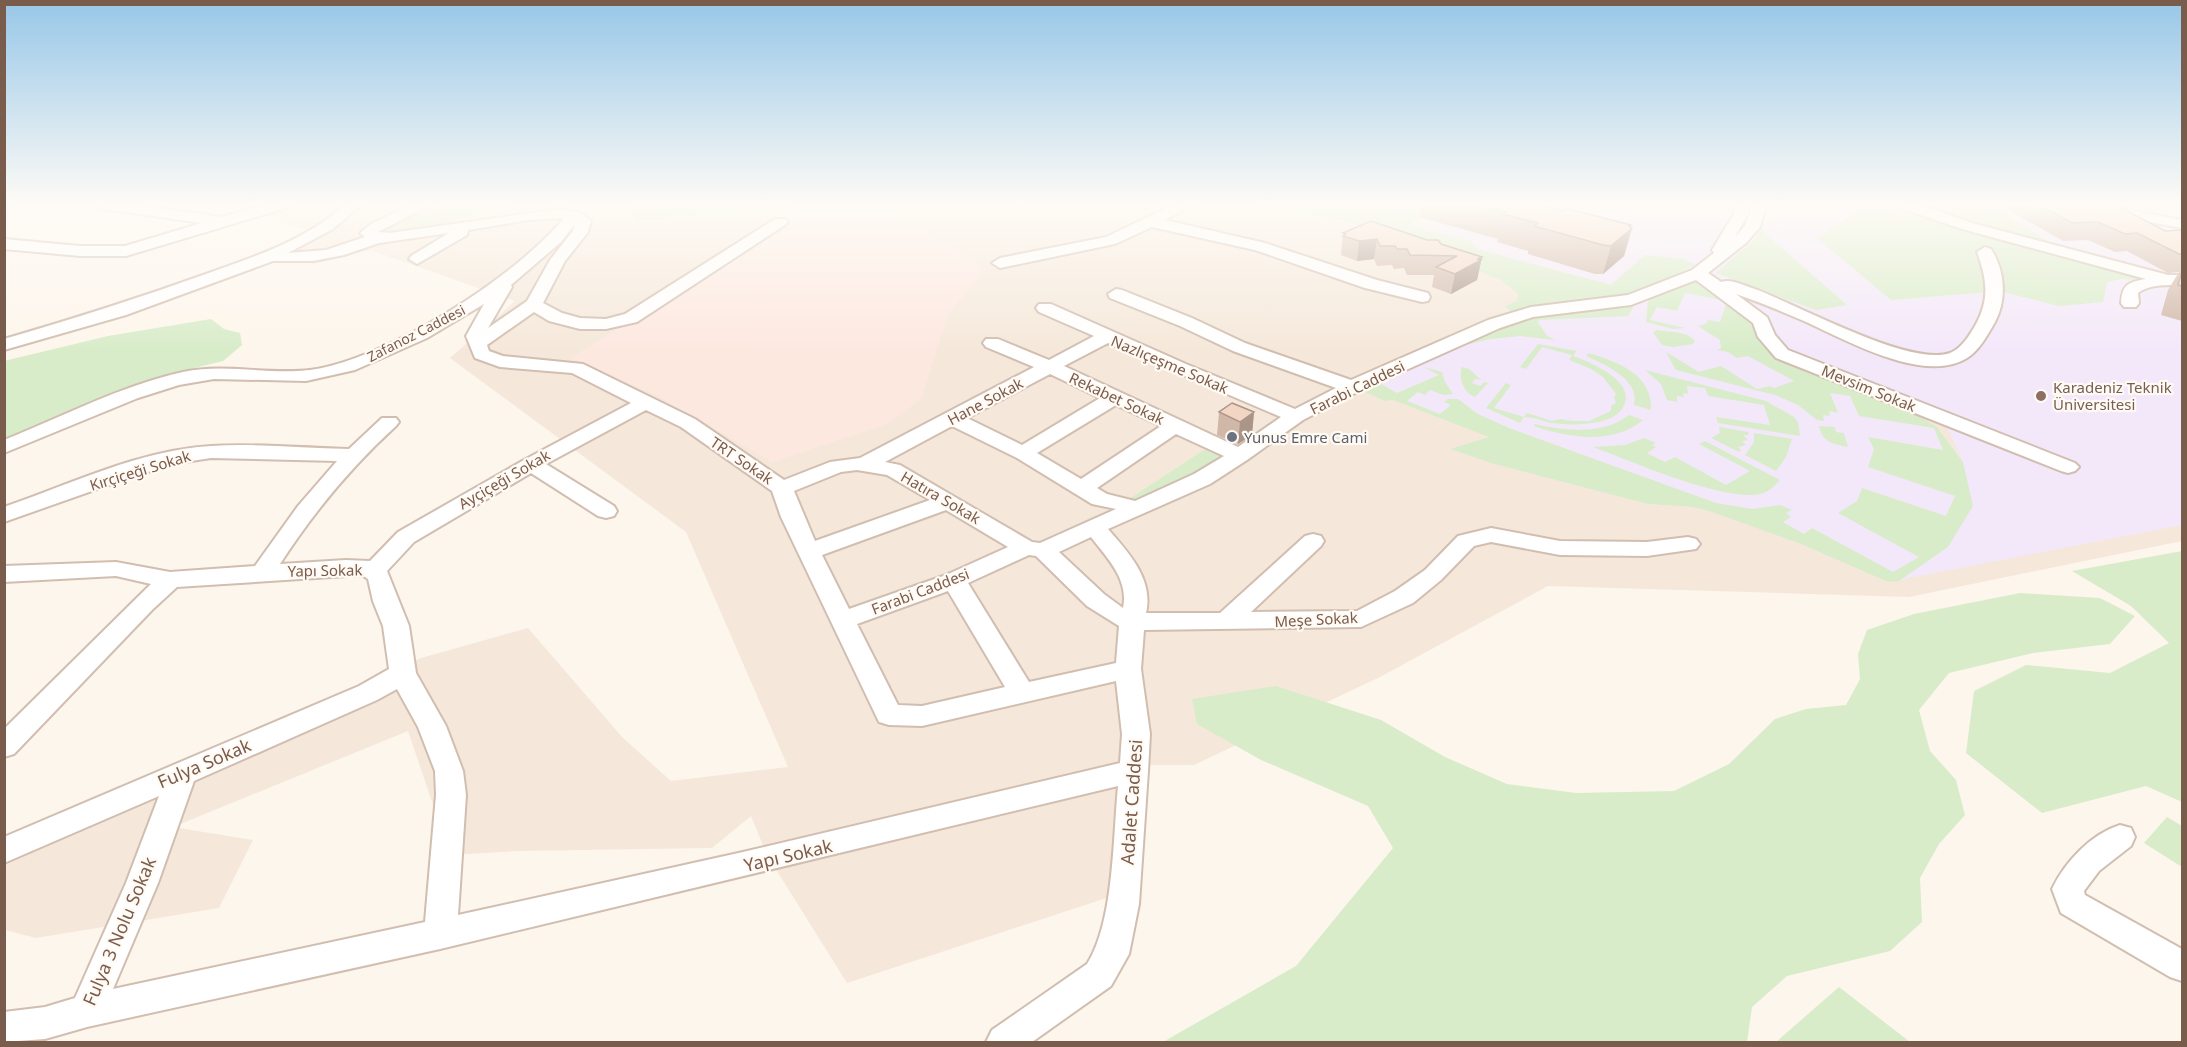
<svg xmlns="http://www.w3.org/2000/svg" width="2187" height="1047" font-family="'Noto Sans',sans-serif">
  <style>
    .residential { fill: #f5e8da }
    .commercial { fill: #fde8e0 }
    .education { fill: #f3e8fa }
    .green { fill: #d8ecc9 }
    .lines { fill: none; stroke-linecap: round; stroke-linejoin: round }
    .minor-casing { stroke: #d1beb0; stroke-width: 4 }
    .minor { fill: #fff; fill-rule: evenodd }
    .wall { fill: #d1b7a8 }
    .shaded-wall { fill: #aa9588 }
    .building { fill: #f3d5c3; stroke: #aa9588; stroke-width: 1.5 }
    .education-dot { fill: #8d6e63; stroke: #fffaf3; stroke-width: 2 }
    .worship-dot { fill: #6b7280; stroke: #fffaf3; stroke-width: 2 }
    .labels { text-anchor: middle; dominant-baseline: central; stroke-width: 4.5; stroke-linejoin: round; paint-order: stroke }
    .far-street-label { font-size: 14px; fill: #7a5c4d; stroke: #fffaf3 }
    .street-label { font-size: 15px; fill: #7a5c4d; stroke: #fffaf3 }
    .education-label { font-size: 15px; fill: #785e54; stroke: #fffaf3; text-anchor: start }
    .worship-label { font-size: 15px; fill: #5b616d; stroke: #fffaf3; text-anchor: start }
    .near-street-label { font-size: 18px; fill: #7a5c4d; stroke: #fffaf3 }
  </style>
  <rect width="100%" height="100%" fill="#fdf6ec"/>
  <!-- residential -->
  <path class="residential" d="M292,205H2182V541L1909,597L1548,586L1380,677L1194,765H1142L1134,889L847,983L767,855L751,816L712,848L517,851L450,855L408,731L173,827L253,840L219,908L36,938L5,930L4,850L421,658L528,628L622,737L671,781L788,767L686,532L450,358L515,301L370,250L315,264L261,258L312,231L274,221L263,212Z"/>
  <!-- commercial -->
  <path class="commercial" d="M791,205H882L985,269L948,315L921,399L887,424L772,462L658,396L571,358L720,266Z"/>
  <!-- education -->
  <path class="education" d="M1372,205H2182V525L1888,582L1801,544L1709,511L1692,507L1648,504L1494,464L1450,449L1489,437L1393,400L1385,401L1363,391L1464,345L1475,337L1544,316L1635,304L1701,280L1727,298L1763,344L1776,356L1937,427L1962,459L1941,415L1794,355L1779,346L1771,324L1759,312L1698,273L1684,270L1635,295L1565,302L1510,311L1505,306L1517,301L1518,294L1502,281L1472,268L1451,252L1335,219Z"/>
  <!-- green -->
  <g class="green">
    <path d="M444,205H511L415,230L379,232C395,216 419,213 441,209Z"/>
    <path d="M629,205H791L785,211L677,215L659,221H638Z"/>
    <path d="M1254,205H1437L1409,225L1472,242L1477,249L1611,285L1645,255L1684,259L1695,265L1635,295L1565,302L1510,311L1505,306L1517,301L1518,294L1502,281L1472,268L1451,252L1335,219Z"/>
    <path d="M1862,205H1994L2004,211L2007,216L2064,250L2154,281L2121,279L2107,282L2103,302L2059,306L1999,291L1891,300L1817,238L1858,211Z"/>
    <path d="M1760,229L1847,305L1816,310L1716,273L1755,239Z"/>
    <path d="M1701,280L1758,323L1763,344L1776,356L1901,406L1937,427L1963,462L1973,506L1948,547L1899,581L1888,582L1801,544L1709,511L1692,507L1648,504L1494,464L1450,449L1489,437L1393,400L1385,401L1363,391L1378,382L1397,393L1439,375L1424,367L1442,372L1445,382L1453,394L1443,395L1430,390L1425,395L1418,392L1407,401L1440,414L1451,405L1444,402L1448,399H1458L1478,414L1509,428L1716,503L1752,509L1780,505L1792,510L1786,513L1791,517L1783,522L1804,534L1812,528L1893,572L1919,557L1838,513L1857,501L1862,488L1946,516L1955,496L1868,467L1874,449L1868,437L1943,450L1934,428L1859,416L1850,396L1830,393L1838,413L1829,411L1830,416L1823,415L1824,421L1817,420L1798,405L1775,395L1676,370L1666,352L1699,372L1721,366L1757,389L1770,386L1774,388L1794,381L1748,356L1737,358L1728,352L1717,350L1721,348L1720,340L1698,326L1706,324L1708,320L1720,322L1727,301L1685,293L1677,311L1657,307L1650,320L1685,328L1673,329L1646,322L1648,300Z"/>
    <path d="M1635,304L1628,316L1539,320L1538,322L1547,336L1555,340L1520,336L1490,339L1462,346C1517,314 1573,310 1635,304Z"/>
    <path d="M211,319L224,329L240,333L242,345L223,361L182,371L98,400L16,436L5,438L4,361L108,336Z"/>
    <path d="M1657,330C1669,332 1687,331 1695,341L1693,344L1673,347L1662,345L1653,332Z"/>
    <path d="M1538,344L1576,351L1573,356C1591,362 1640,383 1622,409C1616,417 1607,420 1598,422C1583,425 1567,425 1552,423C1542,421 1534,417 1524,417L1520,423L1486,408L1506,383L1511,385L1494,408L1524,417L1527,413L1552,421L1560,419L1572,421H1589L1611,411V406L1616,403L1614,398L1616,394L1603,377L1591,369L1569,360L1572,355L1542,347L1526,369L1520,367Z"/>
    <path d="M1589,353C1617,362 1653,374 1651,410L1634,405C1641,380 1604,364 1586,356Z"/>
    <path d="M1462,367L1469,369L1481,380L1475,379L1472,383L1480,386L1484,382L1488,383L1475,397C1464,393 1458,378 1462,367Z"/>
    <path d="M1645,370L1766,401L1794,417L1798,422L1800,436L1718,423L1716,417L1770,425L1764,405L1708,396L1705,388L1687,386L1688,394L1683,393L1684,397L1677,396V402L1667,400L1661,384Z"/>
    <path d="M1629,415L1643,420C1614,445 1568,438 1534,426L1535,424C1565,431 1604,435 1629,415Z"/>
    <path d="M1819,426L1835,427L1836,432L1844,433L1848,447C1833,444 1822,442 1819,426Z"/>
    <path d="M1719,427L1749,432L1748,435H1743L1748,440L1742,441L1746,445L1738,447L1741,450L1739,452L1711,438L1720,433Z"/>
    <path d="M1754,433L1792,439L1786,457L1776,471L1745,455L1754,442Z"/>
    <path d="M1644,438L1656,443L1652,445L1656,447L1647,453L1665,462L1675,457L1726,485L1750,471L1699,444L1705,441L1780,480C1776,484 1771,490 1766,492C1734,507 1629,460 1593,447L1625,445Z"/>
    <path d="M1207,448L1223,455V462L1136,504L1126,501Z"/>
    <path d="M2182,551V802L2146,786L2042,813L1966,753L1974,691L2026,665L2110,673L2169,643L2131,606L2072,571Z"/>
    <path d="M2020,593L2100,598L2135,616L2110,644L2033,653L1949,673L1919,710L1930,751L1956,780L1965,815L1939,844L1920,878L1922,922L1890,951L1787,976L1752,1007L1747,1042H1163L1296,966L1393,848L1368,806L1261,760L1197,724L1192,699L1276,686L1381,720L1445,757L1507,784L1576,793L1674,791L1729,764L1775,719L1806,709L1846,705L1860,679L1858,654L1867,630L1914,614Z"/>
    <path d="M2167,817L2182,826V867L2144,843Z"/>
    <path d="M1839,987L1910,1042H1776Z"/>
  </g>
  <g class="lines">
    <!-- minor casing -->
    <g class="minor-casing">
      <g id="minor">
        <path d="M4,205H13L4,210Z"/>
        <path d="M96,205H136L222,217L264,205H288L286,208L126,256H80L4,249V239L80,246H125L202,223L103,209Z"/>
        <path d="M345,205H361L333,229L288,253L326,250L365,237L360,233L371,224L411,205H430L378,232L390,233L559,209L579,212L591,221L588,232L565,261L543,303L562,313L580,318L606,319L625,314L775,219H785L788,222L785,225L637,322L606,329H580L549,321L534,312L487,345L489,351L503,356L583,364L695,419L784,480L830,462L860,458L1034,367L986,347L983,343L986,339H998L1049,360L1094,336L1039,312L1036,308L1039,304H1051L1186,364L1295,409L1336,388L1233,351L1180,326L1110,298L1108,294L1116,289L1122,290L1192,318L1245,343L1351,380L1488,320L1531,307L1628,295L1692,270L1714,253L1712,250L1734,214L1735,205H1749L1748,214L1735,237L1745,226L1752,205H1766L1760,227L1746,243L1708,273L1721,282C1731,278 1745,286 1755,289C1798,305 1910,367 1950,353C1961,349 1969,336 1975,326C1990,300 1987,279 1977,252L1985,247L1991,249C2005,271 2007,299 1995,322C1988,334 1979,351 1967,358C1924,385 1844,339 1804,321C1781,311 1759,302 1736,294L1767,317L1775,335L1788,350L2075,463L2079,467L2075,471L2068,473L2061,471L1776,358L1758,337L1753,323L1696,280L1631,305L1533,317L1500,328L1359,391L1303,420L1247,460L1210,484L1108,529C1129,553 1154,580 1146,613H1220L1305,536L1313,534L1321,536L1324,541L1321,546L1251,612L1357,611L1395,591L1425,570L1458,536L1491,528L1560,541L1647,542L1688,537L1696,539L1700,544L1696,549L1647,556L1560,555L1491,542L1474,546L1441,580L1413,603L1361,627L1144,630L1141,669L1150,734L1148,771L1139,904L1129,954L1111,986L1032,1042H986L992,1030L1087,964C1114,922 1113,837 1118,786L440,949L87,1027L45,1039L4,1042V1012L45,1007L75,998L126,883L159,796L4,863V837L359,686L389,669L383,626L373,601L368,579L362,575L177,587L152,610L14,754L4,757V729L151,584L116,576L4,582V566L116,562L170,572L255,566L298,506L337,461L211,458L185,462L140,474L4,522V507C71,484 140,450 211,446C256,443 303,448 349,449L382,418H396L399,422L396,426C351,467 313,513 280,564L346,560L370,561L398,532L524,460L631,403L572,373L500,367L475,358L466,336L484,304L427,338L355,370L306,381L214,379L179,385L138,398L4,453V440C64,416 120,386 183,372C226,363 267,375 310,370C386,360 516,277 564,218L529,220L468,230L467,235L417,264L409,259L411,256L449,233L379,243L344,255L313,261H273L126,315L4,350V339C73,319 139,298 206,274C254,257 306,240 345,205ZM575,224L573,231L550,260L527,301L488,328L512,287L511,285L561,242ZM1108,343L1281,417L1238,447L1064,366ZM1050,374L1100,398L1022,445L967,418ZM1116,405L1161,426L1081,479L1037,453ZM646,410L681,427L772,491L781,517L879,722L889,725L922,726L1116,681L1122,734L1120,763L743,852L458,915L466,795L463,771L446,726L416,673L409,626L387,571L414,542L531,473L598,516L606,518L614,516L617,511L614,506L546,464ZM952,426L1017,458L1092,504L1116,509L1040,543L1032,542L900,465L885,462ZM1176,434L1224,456L1194,474L1135,501L1107,494L1097,488ZM857,470L887,475L930,500L815,541L794,491L841,472ZM946,510L1008,547L946,575L849,609L822,555ZM1091,537C1107,558 1129,579 1123,608L1104,594L1059,552ZM1029,555L1036,556L1087,606L1119,626L1116,663L1029,682L968,583ZM948,591L1005,687L922,706L898,705L857,624ZM397,689L418,727L435,771L436,795L425,922L113,989L158,883L194,781L377,700Z"/>
        <path d="M1173,205H1192L1165,220L1265,243L1377,280L1428,293L1430,297L1428,301L1422,302L1365,288L1255,250L1152,227L1115,244L1000,268L992,263L1000,258L1106,237Z"/>
        <path d="M1899,205H1921L1972,223L2168,275H2182V285C2169,285 2149,284 2138,293L2139,303L2136,307H2124L2121,303C2122,284 2129,282 2146,279L1962,229L1901,208Z"/>
        <path d="M2123,209L2182,220V228L2118,216L2116,213Z"/>
        <path d="M2120,825L2131,828L2135,837L2131,846L2099,871L2084,891L2085,895L2182,949V981L2170,977L2061,913L2052,889C2065,862 2091,834 2120,825Z"/>
      </g>
    </g>
    <!-- minor -->
    <use href="#minor" class="minor"/>
  </g>
  <!-- wall -->
  <g class="wall">
    <path d="M1422,205H1539L1562,211L1631,225L1630,227L1632,228L1624,256L1603,274H1595L1528,254V251L1497,242L1498,239L1419,217Z"/>
    <path d="M2000,205H2162L2119,207L2165,231L2182,230V321L2161,315L2168,290L2179,272L2168,273L2127,251L2115,252L2088,240L2063,241Z"/>
    <path d="M1343,233L1482,257L1477,280L1451,294L1432,287L1434,275H1407L1404,268L1394,269L1392,265L1377,266L1374,259L1357,261L1341,255Z"/>
    <path d="M1219,412H1254L1252,435L1238,444L1217,435Z"/>
  </g>
  <!-- shaded-wall -->
  <g class="shaded-wall">
    <path d="M1631,225L1630,230L1632,228L1624,256L1603,274L1611,246Z"/>
    <path d="M1377,239L1374,259L1357,261L1359,241Z"/>
    <path d="M1482,257L1477,280L1451,294L1455,274Z"/>
    <path d="M1254,412L1252,435L1238,444L1240,422Z"/>
  </g>
  <!-- building -->
  <g class="building">
    <path d="M1480,205H1539L1562,211L1569,209L1631,225L1629,226L1632,228L1611,246L1603,245L1534,226L1538,223L1503,214L1506,212Z"/>
    <path d="M2040,205H2116L2165,231L2182,230V254H2179L2137,233L2125,234L2098,222L2072,223Z"/>
    <path d="M1371,221L1427,240H1438L1441,244L1482,257L1478,259L1481,260L1455,274L1436,267L1457,256L1410,255L1407,249H1397L1395,246H1380L1377,239L1359,241L1343,236L1346,234L1343,233Z"/>
    <path d="M2182,271V286L2178,285Z"/>
    <path d="M1232,403L1254,412L1240,422L1219,412Z"/>
  </g>
  <!-- sky -->
  <linearGradient id="sky" x2="0" y2="1"><stop stop-color="#97c7e8"/><stop offset="0.58" stop-color="#fefbf6"/><stop offset="1" stop-color="#fefbf6" stop-opacity="0"/></linearGradient>
  <rect width="2187" height="352" fill="url(#sky)"/>
  <!-- markers -->
  <circle class="education-dot" cx="2041" cy="396" r="6"/>
  <circle class="worship-dot" cx="1232" cy="437" r="6"/>
  <g class="labels">
    <!-- far-street labels -->
    <g class="far-street-label">
      <text transform="translate(416 333) rotate(-27)">Zafanoz Caddesi</text>
    </g>
    <!-- street labels -->
    <g class="street-label">
      <text transform="translate(1170 364) rotate(23)">Nazlıçeşme Sokak</text>
      <text transform="translate(1357 387) rotate(-26)">Farabi Caddesi</text>
      <text transform="translate(1869 388) rotate(22)">Mevsim Sokak</text>
      <text transform="translate(1117 398) rotate(25)">Rekabet Sokak</text>
      <text transform="translate(985 401) rotate(-28)">Hane Sokak</text>
      <text transform="translate(742 460) rotate(34)">TRT Sokak</text>
      <text transform="translate(140 470) rotate(-17)">Kırçiçeği Sokak</text>
      <text transform="translate(504 479) rotate(-30)">Ayçiçeği Sokak</text>
      <text transform="translate(941 497) rotate(30)">Hatıra Sokak</text>
      <text transform="translate(325 570) rotate(-1)">Yapı Sokak</text>
      <text transform="translate(920 591) rotate(-21)">Farabi Caddesi</text>
      <text transform="translate(1316 619) rotate(-3)">Meşe Sokak</text>
    </g>
    <!-- education labels -->
    <g class="education-label">
      <text x="2053" y="387">Karadeniz Teknik<tspan x="2053" dy="17">Üniversitesi</tspan></text>
    </g>
    <!-- worship labels -->
    <g class="worship-label">
      <text x="1244" y="437">Yunus Emre Cami</text>
    </g>
    <!-- near-street labels -->
    <g class="near-street-label">
      <text transform="translate(204 763) rotate(-23)">Fulya Sokak</text>
      <text transform="translate(1131 802) rotate(-86)">Adalet Caddesi</text>
      <text transform="translate(788 855) rotate(-13)">Yapı Sokak</text>
      <text transform="translate(119 931) rotate(-67)">Fulya 3 Nolu Sokak</text>
    </g>
  </g>
  <!-- border -->
  <rect width="2187" height="1047" fill="none" stroke="#7a5c4d" stroke-width="12"/>
</svg>
